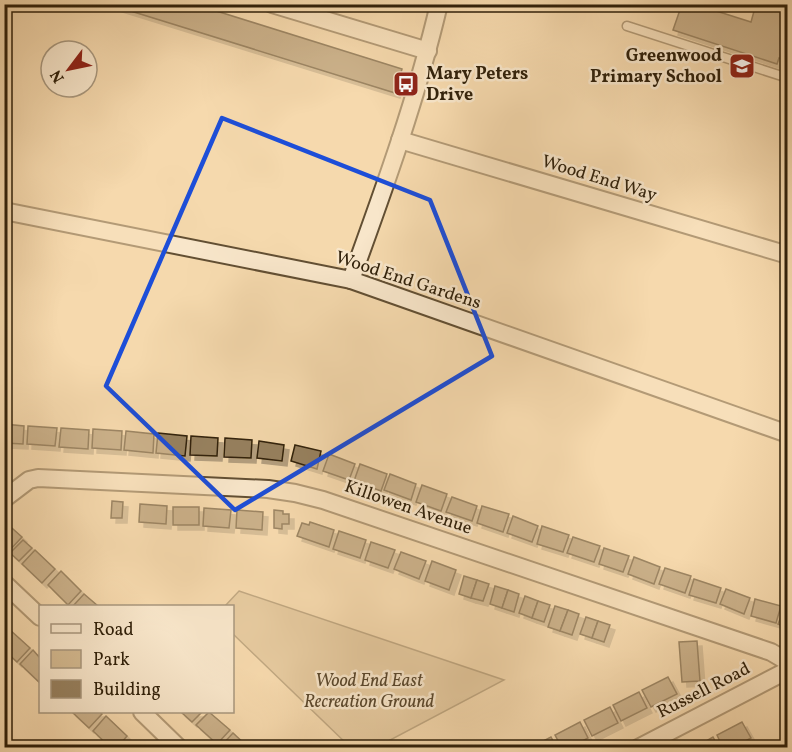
<svg xmlns="http://www.w3.org/2000/svg" width="792" height="752" font-family="Vollkorn,serif">
  <style>
    .green { fill: #d4ba91; stroke: #826e4e; stroke-width: 1.5 }
    .building { fill: #97815f; stroke: #31210a; stroke-width: 1.5; filter: url(#shadow) }
    .lines { fill: none; stroke-linecap: round; stroke-linejoin: round }
    .service-casing { stroke: #624f33; stroke-width: 11 }
    .minor-casing { stroke: #624f33; stroke-width: 20 }
    .service { stroke: #f8e6ca; stroke-width: 8 }
    .minor { stroke: #f8e6ca; stroke-width: 16 }
    .marked { fill: none; stroke: #1d4ed8; stroke-width: 4.5; stroke-linejoin: round }
    .labels { text-anchor: middle; dominant-baseline: central; stroke-width: 5; stroke-linejoin: round; paint-order: stroke }
    .poi-label { font-size: 18px; font-weight: bold; fill: #31210a; stroke: #f8e6ca; text-anchor: end }
    .street-label { font-size: 18px; fill: #31210a; stroke: #f8e6ca }
    .park-label { font-size: 18px; font-style: italic; fill: #5a472c; stroke: #f8e6ca }
  </style>
  <defs>
    <filter id="shadow"><feDropShadow dx="5" dy="5" stdDeviation="0" flood-color="#0004"/></filter>
  </defs>
  <rect width="100%" height="100%" fill="#f5d9ad"/>
  <filter id="stains"><feTurbulence type="fractalNoise" baseFrequency=".00333" numOctaves="4"/><feColorMatrix values="0 0 0 0 .2 0 0 0 0 .09 0 0 0 0 .02 0 0 0 .5 -.17"/></filter>
  <radialGradient id="worn" r=".72"><stop offset=".6" stop-color="#630" stop-opacity="0"/><stop offset="1" stop-color="#630" stop-opacity=".3"/></radialGradient>
  <!-- green -->
  <path class="green" d="M239,591L504,680L377,747H350L233,634L232,606H225Z"/>
  <!-- building -->
  <g class="building">
    <path d="M108,4H194L402,69L395,93Z"/>
    <path d="M682,4H715L713,10L751,22L756,4H788V61L779,58L777,64L673,30Z"/>
    <path d="M4,424L24,426L23,444L4,443Z"/>
    <path d="M28,426L57,428L55,446L27,444Z"/>
    <path d="M61,428L89,430L88,449L59,447Z"/>
    <path d="M93,429L122,431L121,450L92,448Z"/>
    <path d="M126,431L154,434L153,453L124,450Z"/>
    <path d="M158,433L187,436L185,456L156,453Z"/>
    <path d="M191,436L218,438L217,456L190,455Z"/>
    <path d="M225,438L252,440L251,458L224,457Z"/>
    <path d="M259,441L284,445L282,461L257,458Z"/>
    <path d="M295,445L321,451L317,469L291,461Z"/>
    <path d="M329,454L355,464L349,480L323,471Z"/>
    <path d="M360,464L387,474L381,491L354,481Z"/>
    <path d="M390,474L416,484L411,500L384,490Z"/>
    <path d="M422,485L447,494L441,511L416,502Z"/>
    <path d="M452,497L477,506L472,521L446,512Z"/>
    <path d="M112,501L123,502L122,518H111Z"/>
    <path d="M140,504L167,506L166,524L139,522Z"/>
    <path d="M482,506L509,514L503,532L477,523Z"/>
    <rect x="173" y="507" width="26" height="18"/>
    <path d="M204,508L231,510L229,528L203,526Z"/>
    <path d="M237,510L263,512L262,530L236,528Z"/>
    <path d="M274,510L283,511V514H289V524H282V529L274,528Z"/>
    <path d="M513,516L538,526L532,542L507,533Z"/>
    <path d="M4,521L22,537L9,551L4,547Z"/>
    <path d="M310,522L334,530L329,547L297,536L302,523L309,525Z"/>
    <path d="M542,526L569,535L563,552L537,544Z"/>
    <path d="M339,531L366,540L360,558L333,549Z"/>
    <path d="M573,537L600,546L594,562L567,553Z"/>
    <path d="M23,540L32,548L19,561L10,553Z"/>
    <path d="M371,542L395,550L388,568L365,560Z"/>
    <path d="M604,548L629,556L623,572L599,564Z"/>
    <path d="M35,550L55,569L42,583L22,564Z"/>
    <path d="M401,552L426,561L419,579L394,569Z"/>
    <path d="M634,557L660,567L654,584L628,574Z"/>
    <path d="M432,561L456,570L449,590L425,581Z"/>
    <path d="M665,568L691,576L685,593L659,584Z"/>
    <path d="M61,571L81,591L68,605L48,585Z"/>
    <path d="M464,576L477,580L471,598L459,594Z"/>
    <path d="M694,579L721,588L716,603L689,595Z"/>
    <path d="M477,580L489,584L483,601L471,598Z"/>
    <path d="M495,586L508,590L502,608L490,604Z"/>
    <path d="M726,589L750,598L744,614L720,604Z"/>
    <path d="M508,590L519,594L514,612L502,608Z"/>
    <path d="M84,594L98,606H73Z"/>
    <path d="M525,596L538,601L532,618L519,613Z"/>
    <path d="M755,599L781,606L776,623L751,616Z"/>
    <path d="M538,601L550,605L544,622L532,618Z"/>
    <path d="M555,606L568,610L560,631L548,627Z"/>
    <path d="M568,610L579,614L572,635L560,631Z"/>
    <path d="M783,612L788,614V628L778,624Z"/>
    <path d="M586,617L598,621L592,638L580,634Z"/>
    <path d="M598,621L610,625L604,642L592,638Z"/>
    <path d="M9,629L30,648L17,662L4,650V634Z"/>
    <path d="M697,641L700,681L682,682L679,642Z"/>
    <path d="M33,650L40,658V683L20,664Z"/>
    <path d="M668,677L677,694L651,707L642,690Z"/>
    <path d="M639,692L647,708L621,721L613,705Z"/>
    <path d="M610,707L618,723L592,736L584,720Z"/>
    <path d="M72,712H100L102,714L89,728Z"/>
    <path d="M181,712H202L192,722Z"/>
    <path d="M209,712L230,730L217,744L196,725Z"/>
    <path d="M106,716L127,736L117,748H111L93,731Z"/>
    <path d="M580,722L588,738L570,748H562L555,735Z"/>
    <path d="M742,722L751,738L733,748H723L717,735Z"/>
    <path d="M233,733L249,748L220,747Z"/>
    <path d="M551,737L557,748H530Z"/>
    <path d="M713,737L719,748H694Z"/>
  </g>
  <g class="lines">
    <!-- service casing -->
    <g class="service-casing">
      <path id="service" d="M627,26L788,78"/>
    </g>
    <!-- minor casing -->
    <g class="minor-casing">
      <g id="minor">
        <path d="M272,4L428,51"/>
        <path d="M400,140L788,255"/>
        <path d="M4,211L351,280L788,434"/>
        <path d="M351,280C384,189 417,98 439,4"/>
        <path d="M4,499L29,480L38,478L268,489L295,493L323,500L771,652L788,662"/>
        <path d="M4,583L40,617"/>
        <path d="M142,712L179,748"/>
        <path d="M638,748L788,670"/>
      </g>
    </g>
    <!-- service -->
    <use href="#service" class="service"/>
    <!-- minor -->
    <use href="#minor" class="minor"/>
  </g>
  <!-- marked area -->
  <path d="M0 0H792V752H0ZM222,118L430,200L492,356L235,510L106,386Z" fill="#f5d9ad" fill-opacity=".55" fill-rule="evenodd"/>
  <path class="marked" d="M222,118L430,200L492,356L235,510L106,386Z"/>
  <!-- icons -->
  <defs>
    <g id="school-square" transform="scale(1.35)"><rect x="-9" y="-9" width="18" height="18" rx="4" fill="#8f2418" stroke="#f8e6ca"/><path d="M0-5L7-2L0 1L-7-2ZM-4 1L0 2.5L4 1V4Q0 6-4 4Z" fill="#fff"/></g>
    <g id="bus-square" transform="scale(1.35)"><rect x="-9" y="-9" width="18" height="18" rx="4" fill="#8f2418" stroke="#f8e6ca"/><path d="M-5-6H5V4H4V6H2V4H-2V6H-4V4H-5ZM-3.5-4V0h7V-4ZM-3.5 1.2v1.5H-2V1.2ZM2 1.2v1.5H3.5V1.2Z" fill="#fff"/></g>
  </defs>
  <g fill-rule="evenodd">
    <use href="#school-square" x="742" y="66"/>
    <use href="#bus-square" x="406" y="84"/>
  </g>
  <g class="labels">
    <!-- poi labels -->
    <g class="poi-label">
      <text x="722" y="56">Greenwood<tspan x="722" dy="21">Primary School</tspan></text>
      <text x="426" y="74" text-anchor="start">Mary Peters<tspan x="426" dy="21">Drive</tspan></text>
    </g>
    <!-- street labels -->
    <g class="street-label">
      <text transform="translate(599 179) rotate(17)">Wood End Way</text>
      <text transform="translate(408 281) rotate(18)">Wood End Gardens</text>
      <text transform="translate(408 508) rotate(19)">Killowen Avenue</text>
      <text transform="translate(704 691) rotate(-27)">Russell Road</text>
    </g>
    <!-- park labels -->
    <g class="park-label">
      <text x="369" y="681">Wood End East<tspan x="369" dy="21">Recreation Ground</tspan></text>
    </g>
  </g>
  <!-- margin -->
  <rect width="792" height="752" fill="none" stroke="#f5d9ad" stroke-width="24"/>
  <rect x="6" y="6" width="780" height="740" fill="none" stroke="#31210a" stroke-width="3"/>
  <rect x="12" y="12" width="768" height="728" fill="none" stroke="#31210a" stroke-width="1.5"/>
  <!-- legend -->
  <rect x="39" y="605" width="195" height="108" fill="#f8e6ca" stroke="#a8977d" stroke-width="1.5"/>
  <rect x="51" y="624" width="30" height="9" fill="#f8e6ca" stroke="#a8977d" stroke-width="1.5"/>
  <text x="93" y="635" font-size="18" fill="#31210a">Road</text>
  <rect x="51" y="650" width="30" height="18" fill="#d4ba91" stroke="#a8977d" stroke-width="1.5"/>
  <text x="93" y="665" font-size="18" fill="#31210a">Park</text>
  <rect x="51" y="680" width="30" height="18" fill="#97815f" stroke="#a8977d" stroke-width="1.5"/>
  <text x="93" y="695" font-size="18" fill="#31210a">Building</text>
  <!-- north arrow -->
  <g transform="translate(69 69) rotate(238)"><circle r="28" fill="#f8e6ca" stroke="#a8977d" stroke-width="1.5"/>
  <path d="M0-4.5L10 22L0 15L-10 22Z" fill="#8f2418"/>
  <text y="-9" font-size="16" font-weight="bold" text-anchor="middle" fill="#31210a">N</text>
  </g>
  <rect width="100%" height="100%" filter="url(#stains)"/>
  <rect width="100%" height="100%" fill="url(#worn)"/>
</svg>
